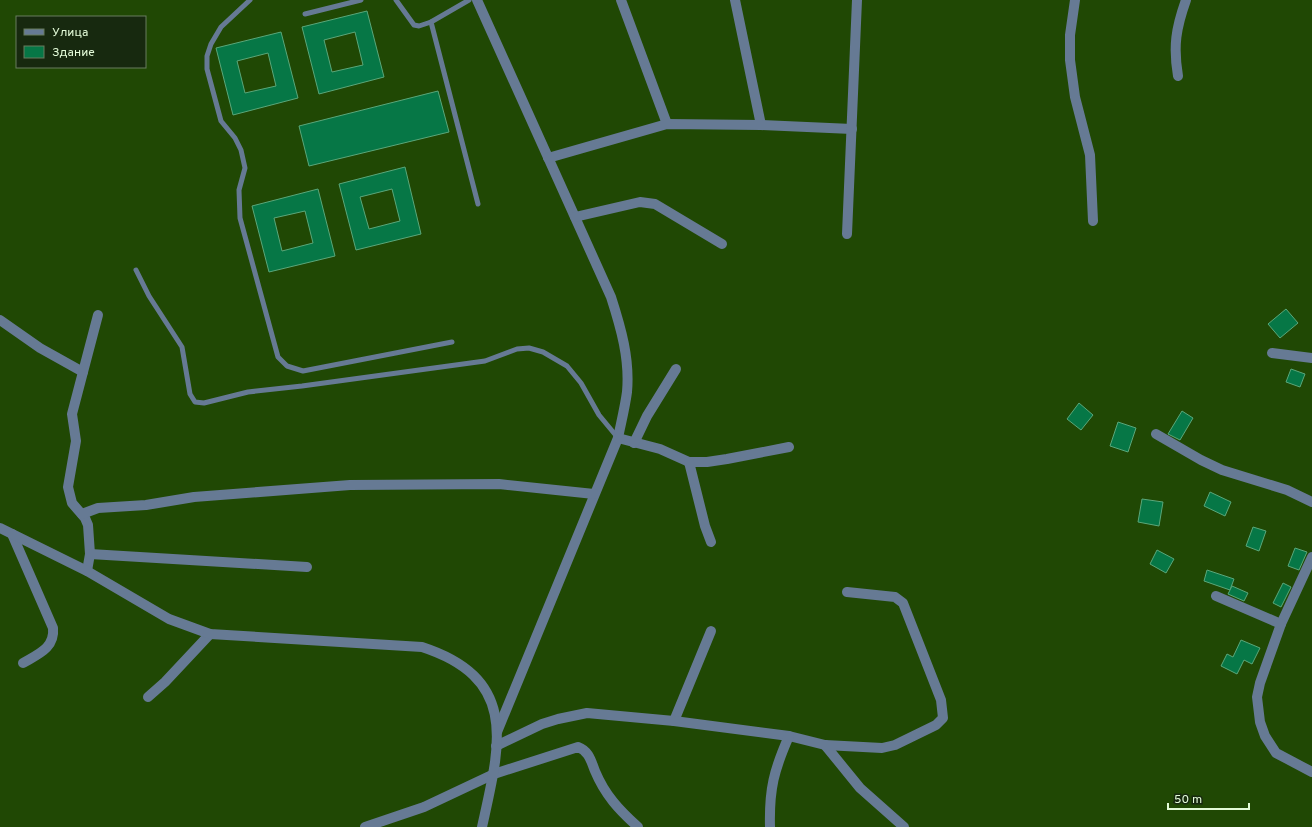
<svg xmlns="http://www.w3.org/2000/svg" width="1312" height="827" font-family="Overpass,sans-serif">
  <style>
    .building { fill: #067746; stroke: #5aa77a; fill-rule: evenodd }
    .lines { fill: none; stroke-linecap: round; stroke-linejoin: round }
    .service { stroke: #667a94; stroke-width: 5 }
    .minor { stroke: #667a94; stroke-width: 10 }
    .tertiary { stroke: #667a94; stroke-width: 10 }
  </style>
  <rect width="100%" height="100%" fill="#204804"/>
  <!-- building -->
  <g class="building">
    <path d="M367,11L384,77L319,94L302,27ZM355,32L363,65L332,72L324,40Z"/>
    <path d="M281,32L298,98L233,115L216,48ZM268,53L276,86L245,93L237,61Z"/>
    <path d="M438,91L449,132L309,166L299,126Z"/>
    <path d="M405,167L421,234L356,250L339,184ZM392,189L400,221L369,229L360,197Z"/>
    <path d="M318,189L335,256L269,272L252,206ZM305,211L313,243L282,251L274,218Z"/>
    <path d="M1286,309L1298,323L1280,338L1268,324Z"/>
    <path d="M1291,369L1305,374L1300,387L1286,382Z"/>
    <path d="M1079,403L1093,415L1081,430L1067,419Z"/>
    <path d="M1182,411L1193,418L1180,440L1168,434Z"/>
    <path d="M1118,422L1136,428L1128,452L1110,446Z"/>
    <path d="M1210,492L1231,502L1225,516L1204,506Z"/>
    <path d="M1142,499L1163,502L1159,526L1138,522Z"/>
    <path d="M1253,527L1266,531L1259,551L1246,546Z"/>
    <path d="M1295,548L1307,552L1299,570L1288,566Z"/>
    <path d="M1157,550L1174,559L1166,573L1150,564Z"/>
    <path d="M1207,570L1234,579L1230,590L1204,581Z"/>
    <path d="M1283,583L1291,587L1281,607L1273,603Z"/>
    <path d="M1232,586L1248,593L1244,601L1228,594Z"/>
    <path d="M1241,640L1260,648L1252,664L1244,660L1237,674L1221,666L1227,654L1233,657Z"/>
  </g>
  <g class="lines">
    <!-- service -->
    <g class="service">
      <path d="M250,0L221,27L211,44L207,56V69L221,121L235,138L241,150L245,168L239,190L240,218L278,357L287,366L303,371L452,342"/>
      <path d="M396,0L414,25L419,26L431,22"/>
      <path d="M469,0L431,22L478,204"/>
      <path d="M305,14L361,0"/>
      <path d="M136,270L149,296L182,347L190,394L195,402L204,403L248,392L302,386L485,361L517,349L529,348L543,352L567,366L581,383L599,415L618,438"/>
    </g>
    <!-- minor -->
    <g class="minor">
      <path d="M477,0L611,297C621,328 630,359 627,392C625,407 621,423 618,438L497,732"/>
      <path d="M621,0L667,124"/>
      <path d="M735,0L761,125"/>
      <path d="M1075,0L1070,35V60L1075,97L1090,155L1093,221"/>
      <path d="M1178,76C1173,46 1176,28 1186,0"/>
      <path d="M548,158L667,124L761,125L852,129"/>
      <path d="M575,217L640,202L655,204L722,244"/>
      <path d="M847,234L857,0"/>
      <path d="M0,320L40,348L83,372L72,414L76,441L68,487L72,503L85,518L88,525L90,554L87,571"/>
      <path d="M1272,353L1312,358"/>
      <path d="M83,372L98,315"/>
      <path d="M1156,434L1201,460L1222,470L1287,490L1312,502"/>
      <path d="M618,438L660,449L689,462H707L727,459L789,447"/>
      <path d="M634,443L647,416L676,369"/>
      <path d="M689,462L705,526L711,542"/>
      <path d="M82,514L98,508L146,505L194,497L350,485L499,484L594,494"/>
      <path d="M12,534L53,628C55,648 38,654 23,663"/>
      <path d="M90,554L307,567"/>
      <path d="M1312,557L1281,624L1260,683L1257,697L1260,722L1265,736L1276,753L1312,772"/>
      <path d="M1216,596L1281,624"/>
      <path d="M148,697L165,682L210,634"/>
      <path d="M674,721L711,631"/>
      <path d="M825,745L860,788L904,827"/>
      <path d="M496,746L542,724L558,719L587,713L674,721L789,736L825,745L882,748L895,745L936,725L943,718L941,700L903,603L895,597L847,592"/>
      <path d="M365,827L424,807L494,774L578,747C589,751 591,761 595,771C605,795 619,810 638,827"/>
      <path d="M770,827C769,789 774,770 789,736"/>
    </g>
    <!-- tertiary -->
    <path class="tertiary" d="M0,528L87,571L169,619L210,634L422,647C520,679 500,745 482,827"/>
  </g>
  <!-- legend -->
  <rect x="16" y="16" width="130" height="52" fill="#17290f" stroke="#697d5f"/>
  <rect x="24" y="29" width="20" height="6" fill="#667a94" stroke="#697d5f"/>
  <text x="52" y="36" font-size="12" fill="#e3fbd8">Улица</text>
  <rect x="24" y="46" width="20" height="12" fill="#067746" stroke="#697d5f"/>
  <text x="52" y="56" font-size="12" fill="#e3fbd8">Здание</text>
  <!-- scale -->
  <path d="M1168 803v6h81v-6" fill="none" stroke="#e3fbd8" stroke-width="2"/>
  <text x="1174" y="803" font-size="12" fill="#e3fbd8" stroke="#17290f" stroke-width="3" paint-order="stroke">50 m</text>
</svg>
